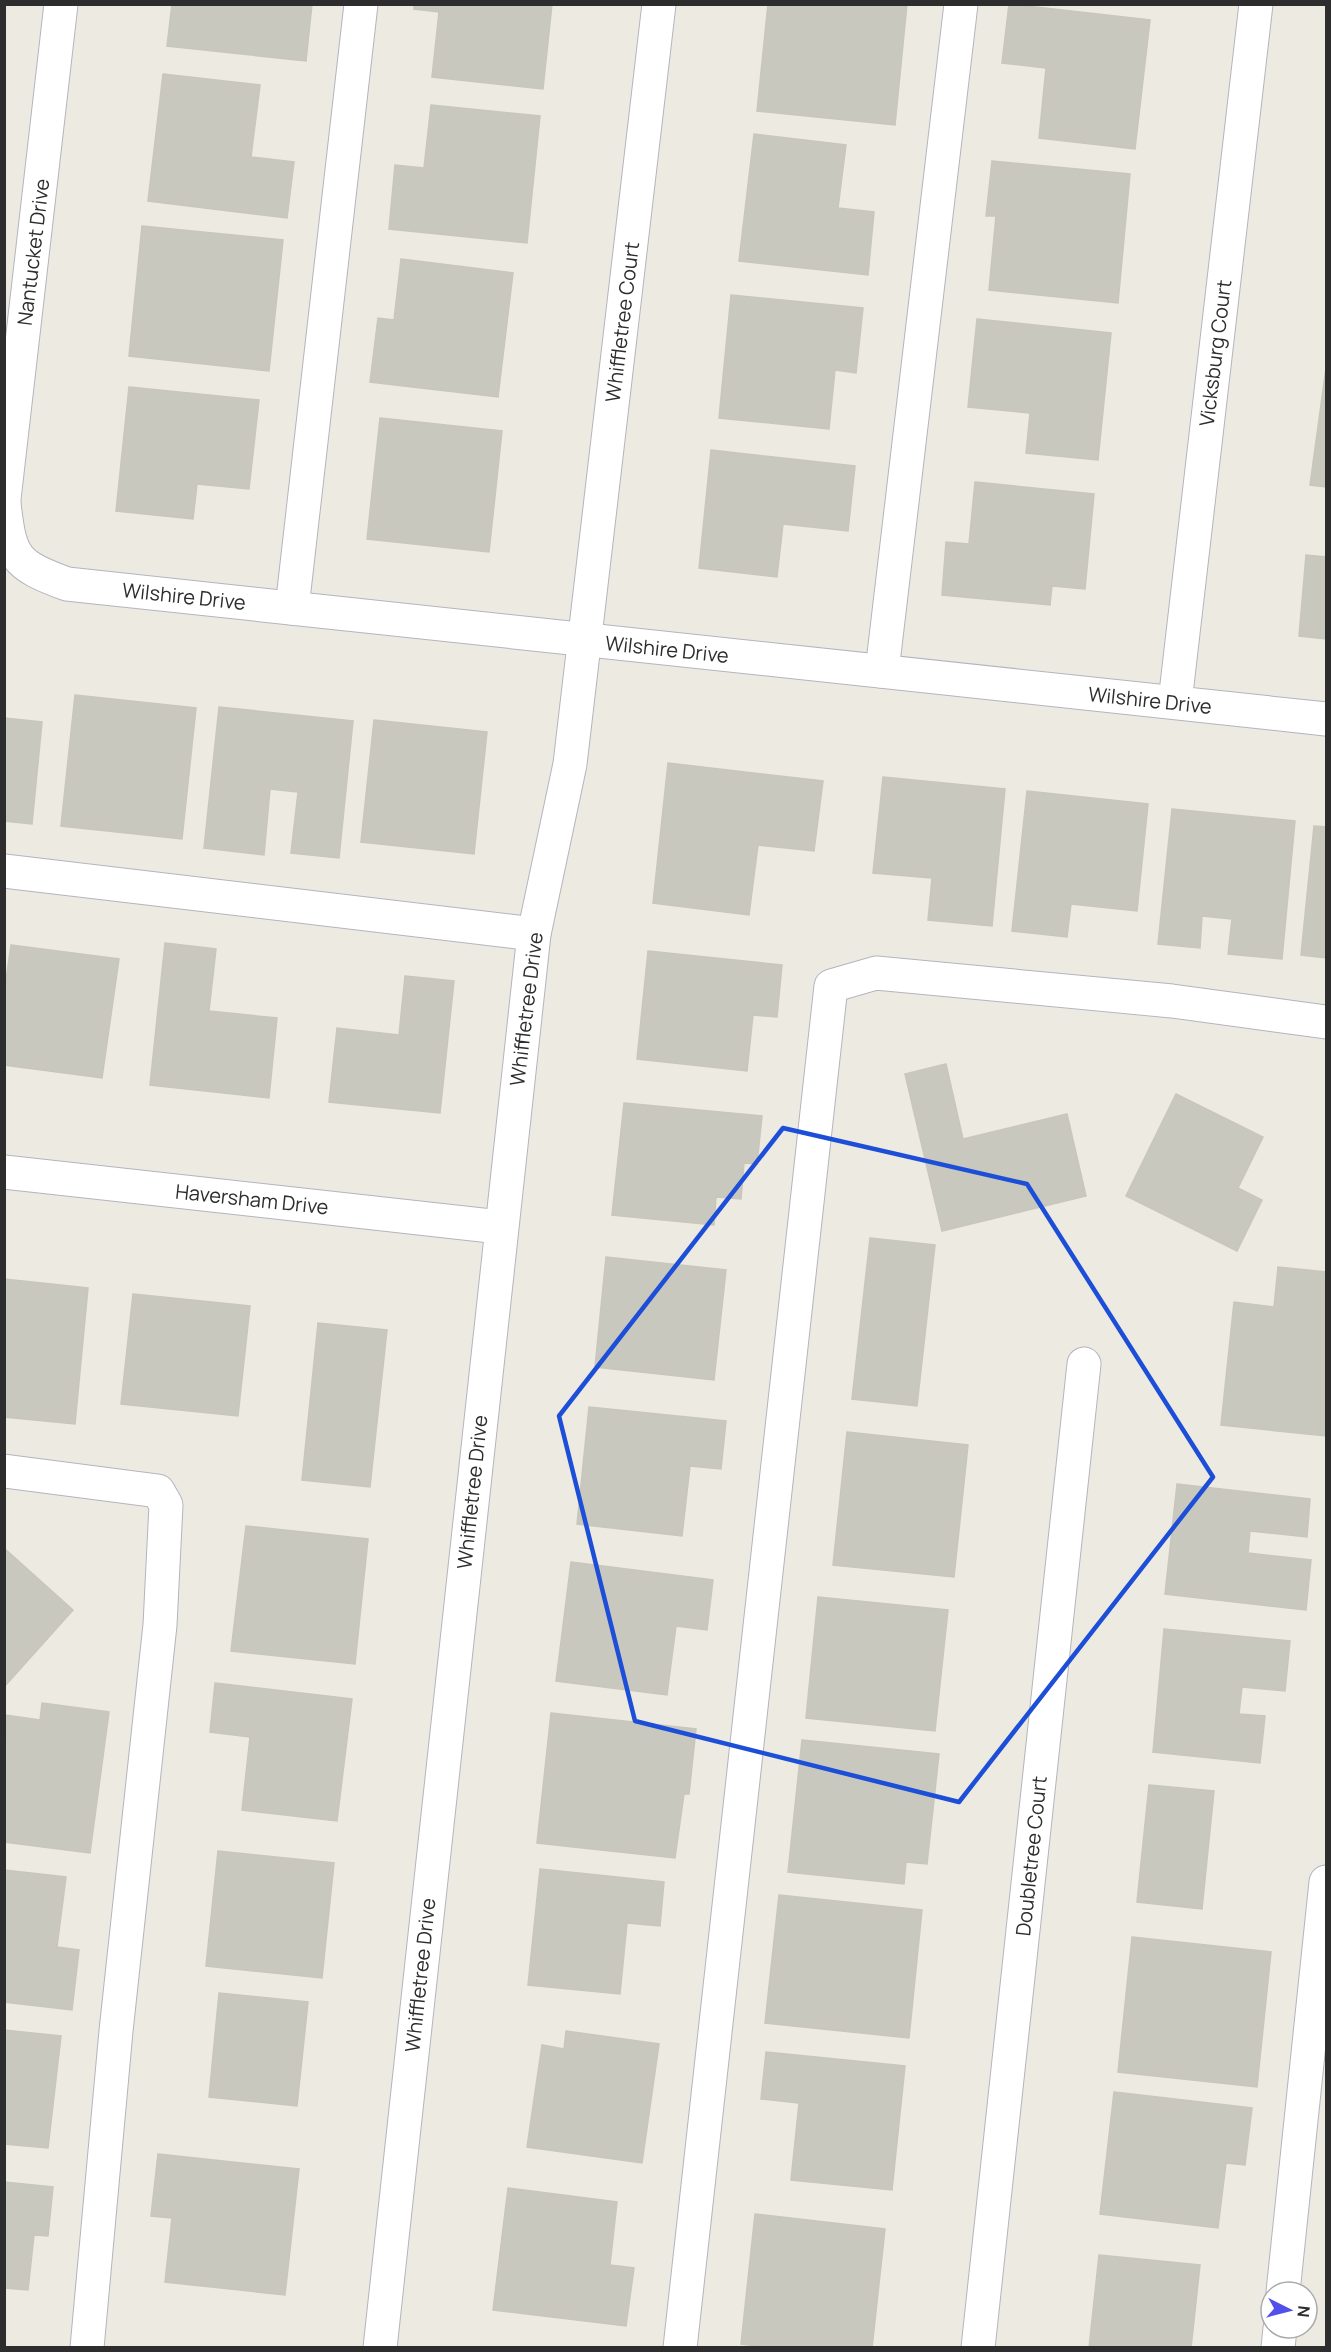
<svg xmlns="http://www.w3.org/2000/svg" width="1331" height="2352" font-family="Manrope,sans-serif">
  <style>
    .building { fill: #c9c8bf; stroke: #c9c6ba; stroke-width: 1.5 }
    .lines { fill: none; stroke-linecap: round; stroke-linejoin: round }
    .minor-casing { stroke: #b4b4bf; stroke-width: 35 }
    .minor { stroke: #fff; stroke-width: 33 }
    .marked { fill: none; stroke: #1d4ed8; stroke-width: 4.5; stroke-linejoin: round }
    .labels { text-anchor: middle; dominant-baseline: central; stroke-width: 5; stroke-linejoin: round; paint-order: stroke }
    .street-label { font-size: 20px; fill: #2d2d2d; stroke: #fff }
  </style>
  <rect width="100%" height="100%" fill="#edeae1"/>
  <!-- building -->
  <g class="building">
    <path d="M172,4H312L306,61L167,46Z"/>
    <path d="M414,4H552L543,89L432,77L439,12L414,9Z"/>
    <path d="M768,4H907L895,125L757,111Z"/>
    <path d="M1009,4L1150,20L1135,149L1039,138L1046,68L1002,63Z"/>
    <path d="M163,74L260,85L251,157L294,162L287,218L148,201Z"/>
    <path d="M431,105L540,116L527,243L389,229L395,165L424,168Z"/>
    <path d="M754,134L846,145L838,208L874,212L868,275L739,261Z"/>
    <path d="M992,161L1130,174L1118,303L989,290L996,216H986Z"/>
    <path d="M142,226L283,240L269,371L129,356Z"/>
    <path d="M401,259L513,273L498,397L370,382L378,318L394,320Z"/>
    <path d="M731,295L863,308L856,373L835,370L829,429L719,418Z"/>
    <path d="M977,319L1111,333L1098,460L1026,453L1030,413L968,407Z"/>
    <path d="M1326,368V487L1310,485Z"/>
    <path d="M129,387L259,400L249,489L197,484L193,519L116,511Z"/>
    <path d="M380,418L502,431L489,552L367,539Z"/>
    <path d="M711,450L855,466L848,531L783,524L777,577L699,568Z"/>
    <path d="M975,482L1094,494L1085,589L1052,586L1050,605L942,595L946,542L969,544Z"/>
    <path d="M1306,555L1326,557V639L1299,636Z"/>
    <path d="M75,695L196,708L182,839L61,826Z"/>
    <path d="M219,707L353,721L339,858L291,853L298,792L270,789L264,855L204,848Z"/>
    <path d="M4,718L42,722L32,824L4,821Z"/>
    <path d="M374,720L487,732L474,854L361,842Z"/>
    <path d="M668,763L823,781L814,851L758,845L749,915L653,903Z"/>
    <path d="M883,777L1005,789L992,926L928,920L932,878L873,873Z"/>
    <path d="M1027,791L1148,804L1137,911L1071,904L1067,937L1012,931Z"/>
    <path d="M1172,809L1295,821L1282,959L1228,954L1232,919L1202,916L1200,948L1158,944Z"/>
    <path d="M1314,826L1326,827V958L1301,955Z"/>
    <path d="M165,943L216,949L209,1011L277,1018L269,1098L150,1085Z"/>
    <path d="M11,945L119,959L102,1078L4,1065V993Z"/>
    <path d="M648,951L782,965L777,1017L753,1015L747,1071L637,1059Z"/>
    <path d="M405,976L454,981L440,1113L329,1102L337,1028L399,1035Z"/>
    <path d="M946,1064L963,1139L1067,1114L1086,1196L942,1231L905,1074Z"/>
    <path d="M1176,1094L1263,1137L1238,1188L1262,1200L1237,1251L1126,1196Z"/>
    <path d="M624,1103L762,1116L757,1164L744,1163L741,1199L716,1197L714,1225L612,1215Z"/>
    <path d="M870,1238L935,1245L917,1406L852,1399Z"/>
    <path d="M606,1257L726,1270L714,1380L595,1367Z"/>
    <path d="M1278,1267L1326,1272V1436L1221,1425L1234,1302L1274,1307Z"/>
    <path d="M4,1279L88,1288L75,1424L4,1417Z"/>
    <path d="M133,1294L250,1306L238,1416L121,1404Z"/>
    <path d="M318,1323L387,1330L370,1487L302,1480Z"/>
    <path d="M589,1407L726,1421L721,1469L690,1466L682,1536L577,1524Z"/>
    <path d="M847,1432L968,1445L954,1577L833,1565Z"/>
    <path d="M1177,1484L1310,1499L1307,1537L1250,1531L1248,1553L1311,1560L1306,1610L1165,1594Z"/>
    <path d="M246,1526L368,1539L355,1664L231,1651Z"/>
    <path d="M4,1548L73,1610L4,1687Z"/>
    <path d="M571,1562L713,1580L707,1630L676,1626L667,1695L556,1681Z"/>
    <path d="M818,1597L948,1610L935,1731L806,1718Z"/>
    <path d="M1164,1629L1290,1641L1285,1691L1242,1687L1239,1714L1265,1716L1260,1763L1153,1752Z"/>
    <path d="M215,1683L352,1699L337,1821L242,1810L250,1737L210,1732Z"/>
    <path d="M42,1703L109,1712L90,1853L4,1842L6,1715L40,1720Z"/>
    <path d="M551,1713L696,1729L689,1794H684L675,1858L537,1843Z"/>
    <path d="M802,1740L939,1754L927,1864L906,1862L904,1884L788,1872Z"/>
    <path d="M1149,1785L1214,1791L1202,1909L1137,1902Z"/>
    <path d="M218,1851L334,1863L322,1978L206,1966Z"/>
    <path d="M540,1869L664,1882L660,1926L627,1923L620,1994L528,1985Z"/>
    <path d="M4,1870L66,1877L57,1947L79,1950L72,2010L4,2002Z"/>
    <path d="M779,1895L922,1910L909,2038L765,2023Z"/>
    <path d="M1132,1937L1271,1952L1257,2087L1118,2072Z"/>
    <path d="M219,1993L308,2002L297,2106L209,2097Z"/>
    <path d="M4,2030L61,2036L48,2148L4,2144Z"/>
    <path d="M566,2031L659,2044L642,2163L527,2147L542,2045L564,2049Z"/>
    <path d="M766,2052L905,2066L892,2190L791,2180L799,2103L761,2099Z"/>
    <path d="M1114,2092L1252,2108L1245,2165L1226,2163L1218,2228L1100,2214Z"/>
    <path d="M158,2154L299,2169L285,2295L165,2282L172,2218L151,2216Z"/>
    <path d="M4,2182L53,2187L48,2236L34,2235L28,2290L4,2288Z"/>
    <path d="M508,2188L617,2202L610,2265L634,2268L626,2326L493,2310Z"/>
    <path d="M755,2214L885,2229L872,2348H776L741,2344Z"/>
    <path d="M1099,2255L1200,2265L1191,2348H1089Z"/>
  </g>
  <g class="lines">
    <!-- minor casing -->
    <g class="minor-casing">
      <g id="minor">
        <path d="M4,499L61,4"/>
        <path d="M4,503C10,558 15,565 67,584L1326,719"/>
        <path d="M292,608L361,4"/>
        <path d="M882,671L961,4"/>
        <path d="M1175,702L1256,4"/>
        <path d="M4,871L534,934"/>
        <path d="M4,1172L500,1227"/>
        <path d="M4,1471L158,1491L166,1505L160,1625L116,2031L87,2348"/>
        <path d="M1283,2292L1326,1882"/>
        <path d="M380,2348L534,934L570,764L659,4"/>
        <path d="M680,2348L831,986L876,973L1172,1001L1326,1022"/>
        <path d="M978,2348L1084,1364"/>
        <path d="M1278,2348L1280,2328"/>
      </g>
    </g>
    <!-- minor -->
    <use href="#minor" class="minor"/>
  </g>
  <!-- marked area -->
  <path class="marked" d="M783,1128L1027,1184L1213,1477L959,1802L635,1721L559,1416Z"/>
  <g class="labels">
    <!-- street labels -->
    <g class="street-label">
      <text transform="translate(33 252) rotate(-83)">Nantucket Drive</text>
      <text transform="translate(622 322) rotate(-83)">Whiffletree Court</text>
      <text transform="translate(1215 353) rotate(-83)">Vicksburg Court</text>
      <text transform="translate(184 596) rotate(6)">Wilshire Drive</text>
      <text transform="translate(667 649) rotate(6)">Wilshire Drive</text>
      <text transform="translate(1150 700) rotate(6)">Wilshire Drive</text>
      <text transform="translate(526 1009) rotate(-83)">Whiffletree Drive</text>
      <text transform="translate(252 1199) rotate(6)">Haversham Drive</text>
      <text transform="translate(472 1492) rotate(-84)">Whiffletree Drive</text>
      <text transform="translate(1031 1856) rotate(-84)">Doubletree Court</text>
      <text transform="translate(420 1975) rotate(-84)">Whiffletree Drive</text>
    </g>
  </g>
  <!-- border -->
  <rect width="1331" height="2352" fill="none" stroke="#2d2d2d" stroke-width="12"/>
  <!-- north arrow -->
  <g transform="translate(1289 2310) rotate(96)"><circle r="28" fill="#ffffff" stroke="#ababab" stroke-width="1.5"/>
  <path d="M0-4.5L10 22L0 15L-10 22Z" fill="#5250eb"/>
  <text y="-9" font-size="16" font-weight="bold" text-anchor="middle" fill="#2d2d2d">N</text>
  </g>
</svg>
